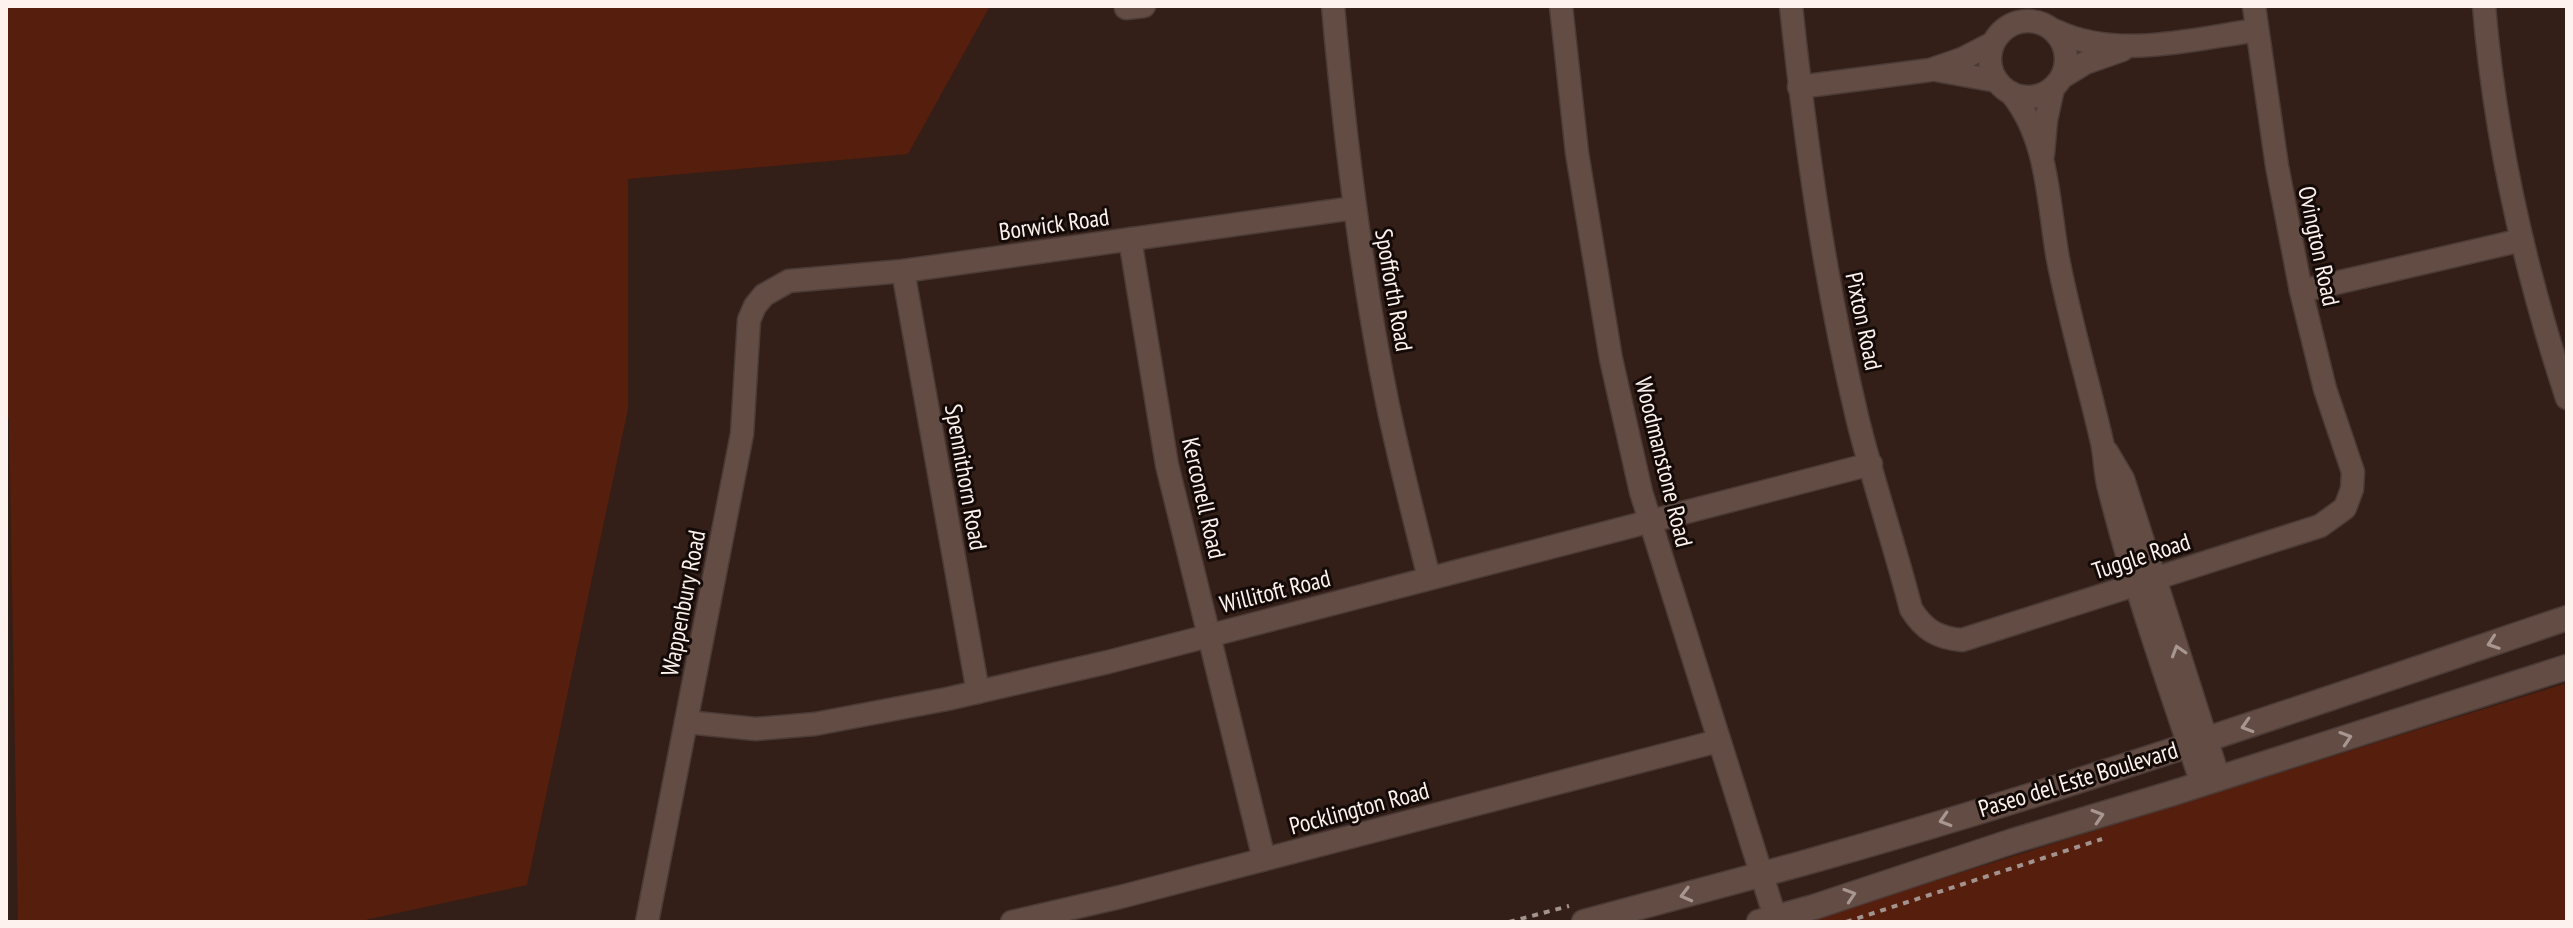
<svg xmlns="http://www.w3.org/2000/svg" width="2573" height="928" font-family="'PT Sans Narrow',sans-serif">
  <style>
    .green { fill: #561e0c }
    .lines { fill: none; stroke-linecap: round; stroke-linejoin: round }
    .minor-casing { stroke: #4b3b37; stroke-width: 25 }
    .secondary-casing { stroke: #4b3b37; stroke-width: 27 }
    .path { stroke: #a2938e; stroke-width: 4; stroke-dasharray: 6 6; stroke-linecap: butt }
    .minor { stroke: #634c44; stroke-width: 22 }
    .secondary { stroke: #634c44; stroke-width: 24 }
    .oneway { stroke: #a89790 }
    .labels { text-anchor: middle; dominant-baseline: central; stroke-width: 6; stroke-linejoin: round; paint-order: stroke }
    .street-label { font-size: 24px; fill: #fdf2ee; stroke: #140b08 }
  </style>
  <rect width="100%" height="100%" fill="#331e18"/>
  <!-- green -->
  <g class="green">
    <path d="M6,6H990L908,154L628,179V409L527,885L356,922H18L9,419H6Z"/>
    <path d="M2567,683V922H1803Z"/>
  </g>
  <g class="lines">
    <!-- minor casing -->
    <g class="minor-casing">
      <g id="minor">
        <path d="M1333,6C1345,140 1361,274 1388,406C1400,463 1415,521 1429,578"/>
        <path d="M1561,6L1577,153L1611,359L1641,492L1775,917"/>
        <path d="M1791,6C1806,146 1825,284 1858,421C1874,485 1895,546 1911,609C1924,630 1938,638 1962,640L2320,526L2345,508L2352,489L2353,472L2325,389L2301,291L2277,166L2254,6"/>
        <path d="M2484,6C2495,139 2525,271 2567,398"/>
        <path d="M1126,8L1144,6"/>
        <circle cx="2028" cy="59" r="38"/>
        <path d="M2056,31C2118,60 2193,39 2257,30"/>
        <path d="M1936,70L1997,81"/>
        <path d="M2062,77L2085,63L2122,50"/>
        <path d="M1799,87L1930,70L1962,59L1993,43"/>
        <path d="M2011,93C2049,139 2048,204 2058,259C2070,321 2088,381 2102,442C2105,456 2105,470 2108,484C2133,585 2169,685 2202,784"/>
        <path d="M2043,154L2046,120L2053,88"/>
        <path d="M1130,239L1167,465L1264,859"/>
        <path d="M903,271L978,692"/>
        <path d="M2301,291L2522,240"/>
        <path d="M2107,452L2123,479L2219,779"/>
        <path d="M686,722L756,729L815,724L947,699L1108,662L1871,464"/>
        <path d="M647,922L742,434L749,320L755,306L764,295L789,281L903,271L1354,208"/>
        <path d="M1012,922L1120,897L1718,741"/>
      </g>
    </g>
    <!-- secondary casing -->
    <g class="secondary-casing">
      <g id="secondary">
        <path d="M1584,922C1656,903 1728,884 1800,864C2059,792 2313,704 2567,618"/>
        <path d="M1759,922L1814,907L2013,841L2173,793L2567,667"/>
      </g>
    </g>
    <!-- path -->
    <g class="path">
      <path d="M1509,922L1569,906"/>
      <path d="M1846,922L2102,839"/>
    </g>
    <!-- minor -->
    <use href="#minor" class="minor"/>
    <!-- secondary -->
    <use href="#secondary" class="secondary"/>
  </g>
  <!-- one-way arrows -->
  <defs><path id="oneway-chevron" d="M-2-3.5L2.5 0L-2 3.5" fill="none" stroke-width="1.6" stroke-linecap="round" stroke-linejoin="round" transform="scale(2)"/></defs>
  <g class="oneway">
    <use href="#oneway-chevron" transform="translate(2493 643) rotate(161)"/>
    <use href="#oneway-chevron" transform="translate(2178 651) rotate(-107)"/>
    <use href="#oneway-chevron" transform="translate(2247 726) rotate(163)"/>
    <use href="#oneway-chevron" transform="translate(2346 738) rotate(-18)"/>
    <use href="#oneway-chevron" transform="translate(2098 816) rotate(-17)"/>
    <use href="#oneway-chevron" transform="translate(1945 820) rotate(163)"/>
    <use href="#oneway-chevron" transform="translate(1686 895) rotate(165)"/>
    <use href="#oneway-chevron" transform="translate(1850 895) rotate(-18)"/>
  </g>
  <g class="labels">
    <!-- street labels -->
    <g class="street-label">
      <text transform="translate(1054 224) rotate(-8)">Borwick Road</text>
      <text transform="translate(2319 246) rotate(78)">Ovington Road</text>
      <text transform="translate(1394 290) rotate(80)">Spofforth Road</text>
      <text transform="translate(1864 321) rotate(78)">Pixton Road</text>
      <text transform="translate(1664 462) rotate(76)">Woodmanstone Road</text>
      <text transform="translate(966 477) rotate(80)">Spennithorn Road</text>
      <text transform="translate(1204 498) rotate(77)">Kerconell Road</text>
      <text transform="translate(2141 556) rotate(-18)">Tuggle Road</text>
      <text transform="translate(1275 591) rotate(-14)">Willitoft Road</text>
      <text transform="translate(683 603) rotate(-79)">Wappenbury Road</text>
      <text transform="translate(2078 779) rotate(-17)">Paseo del Este Boulevard</text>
      <text transform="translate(1359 808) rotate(-15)">Pocklington Road</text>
    </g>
  </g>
  <!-- border -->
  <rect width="2573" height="928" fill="none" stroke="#fdf2ee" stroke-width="16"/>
</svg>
